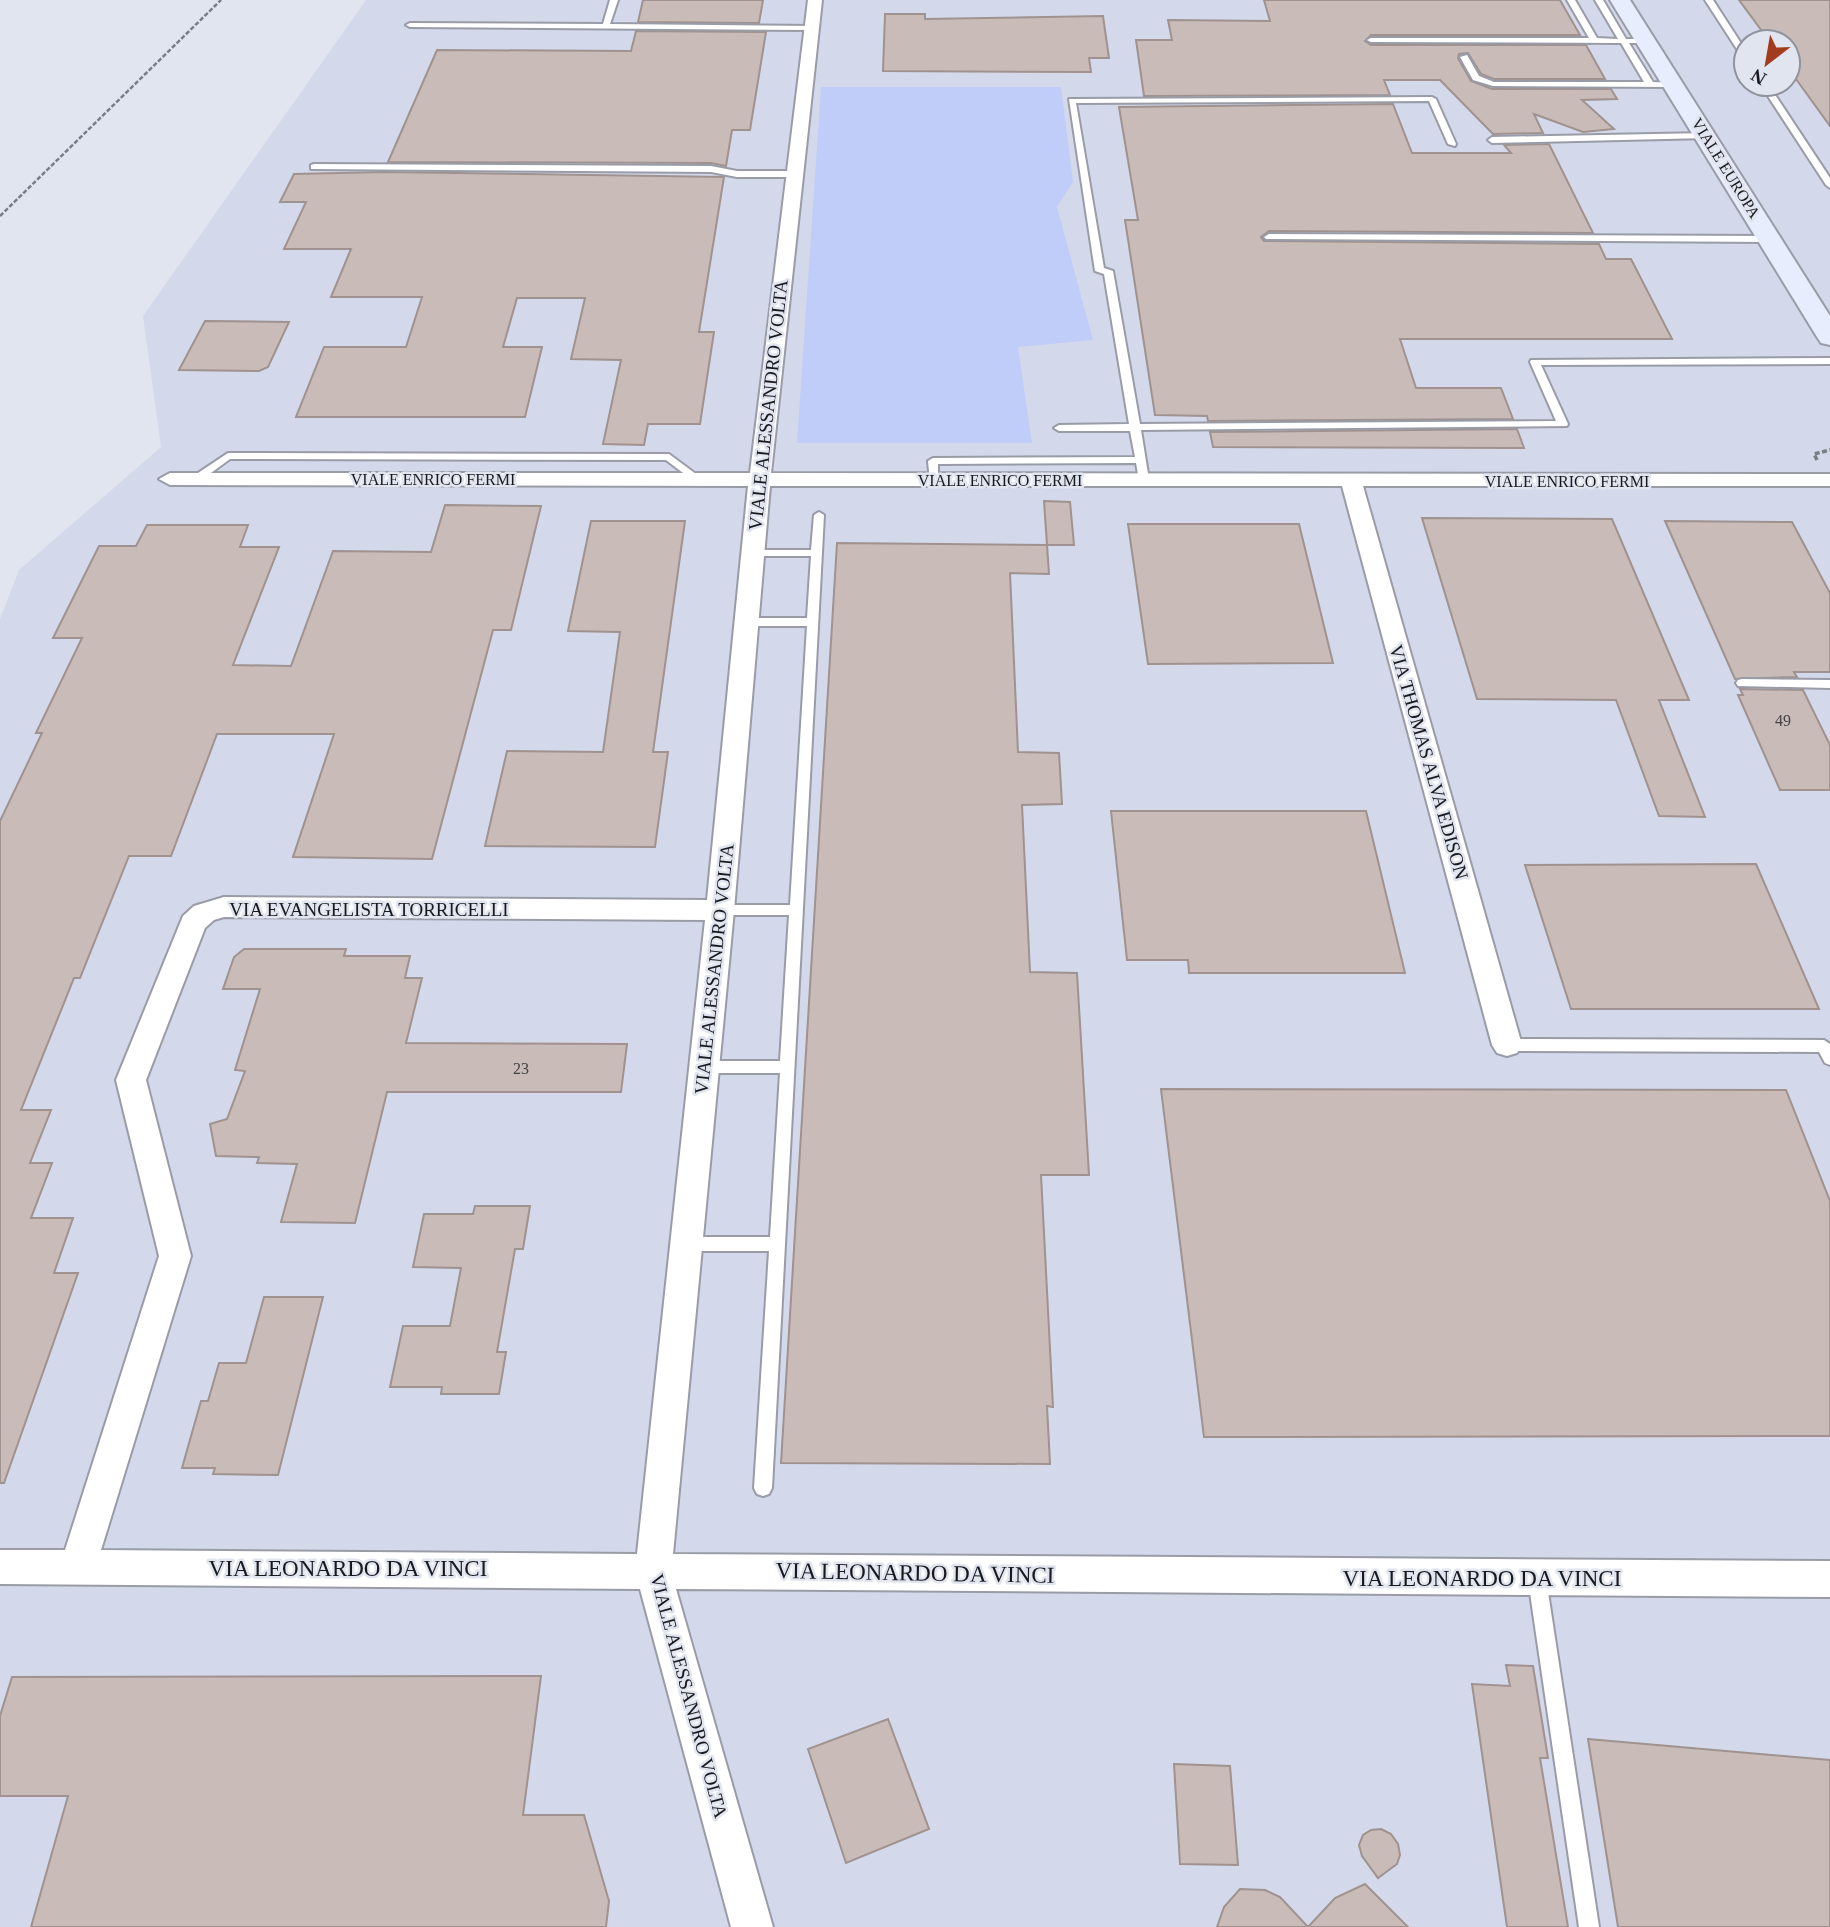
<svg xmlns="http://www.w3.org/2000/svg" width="1830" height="1927" font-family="Georgia,serif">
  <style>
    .built { fill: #d3d9eb; fill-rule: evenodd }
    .green { fill: #bfcdf8 }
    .building { fill: #c9bbb8; stroke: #9f928f; stroke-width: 2 }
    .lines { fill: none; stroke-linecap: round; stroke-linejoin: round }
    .lane-casing { stroke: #999ca7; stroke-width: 4 }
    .street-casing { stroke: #999ca7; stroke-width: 4 }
    .secondary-casing { stroke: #999ca7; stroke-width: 4 }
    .path-far1 { stroke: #7b7d85; stroke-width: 2.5; stroke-dasharray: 4.5 2; stroke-linecap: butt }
    .path { stroke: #7b7d85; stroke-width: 3.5; stroke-dasharray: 5 2.5; stroke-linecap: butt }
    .lane { fill: #fff; fill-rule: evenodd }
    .street { fill: #fff; fill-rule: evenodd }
    .secondary { fill: #e8edfd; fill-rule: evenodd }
    .labels { text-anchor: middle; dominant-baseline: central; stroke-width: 5; stroke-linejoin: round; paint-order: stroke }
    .far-street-label { font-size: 16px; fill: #18191d; stroke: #e1e5f0 }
    .number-label { font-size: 16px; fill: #444244 }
    .street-label { font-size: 19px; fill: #18191d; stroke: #e1e5f0 }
    .near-street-label { font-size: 23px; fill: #18191d; stroke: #e1e5f0 }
  </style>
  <rect width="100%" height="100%" fill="#e1e5f0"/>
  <!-- built -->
  <path class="built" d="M366,0H1830V1927H0V619L19,570L161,447L143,316ZM1746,42H1788V84H1746Z"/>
  <!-- green -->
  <path class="green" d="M821,87H1061L1073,182L1057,207L1093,340L1018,347L1032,443H797Z"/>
  <!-- building -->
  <g class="building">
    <path d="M643,0H763L759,23L638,22Z"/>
    <path d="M1264,0H1560L1580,35H1371L1365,41L1371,45H1586L1605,79H1494L1481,74L1468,53L1459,54L1458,58L1471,81L1492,89H1611L1617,99L1582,100L1614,129L1583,132L1534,114L1543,133L1493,134L1440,80H1384L1390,95L1144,96L1136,40H1172L1168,20L1270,21Z"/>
    <path d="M1739,0H1830V126L1788,68V42H1770Z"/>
    <path d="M885,14H925V19L1103,16L1109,58H1089L1091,72L883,71Z"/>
    <path d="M636,31L766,32L750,130H732L726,166L711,163L388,162L437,50L631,51Z"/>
    <path d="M1393,104L1412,153H1511L1504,145L1549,144L1593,233L1269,231L1261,237L1264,241L1599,244L1606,259H1631L1672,339H1400L1416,388H1501L1513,419L1208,421L1207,416L1155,415L1125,220H1138L1119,107Z"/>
    <path d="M384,172L724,177L699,332H714L700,424H648L644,445L603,444L621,360L571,359L585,298H517L503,347H542L525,417H296L324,347H406L422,297H331L351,249H284L306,202H280L294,174Z"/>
    <path d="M205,321L289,322L268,367L259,371L179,370Z"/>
    <path d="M1517,429L1524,448L1213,447L1210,432Z"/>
    <path d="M1044,501L1070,502L1074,545H1047Z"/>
    <path d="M445,505L541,506L511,630H493L432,859L293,857L334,734H217L171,856H129L80,978H74L21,1110H51L30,1163H52L31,1218H73L54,1273H78L4,1483H0V821L42,733H36L82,638H53L99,546H136L147,525H248L240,547H279L233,665L291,666L333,551L431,552Z"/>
    <path d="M1422,518L1612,519L1689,700H1659L1705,817L1659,816L1616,700L1477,699Z"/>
    <path d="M591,521H685L653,752H668L655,847L485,846L507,751L603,752L620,632L568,631Z"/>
    <path d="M1665,521L1792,522L1830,593V672H1794L1797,677L1735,679Z"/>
    <path d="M1128,524H1299L1333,663L1148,664Z"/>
    <path d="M837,543L1047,545L1049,574L1010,573L1018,752L1059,753L1062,804L1022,805L1030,972L1077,973L1089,1175H1041L1053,1407L1047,1406L1050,1464L781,1463Z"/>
    <path d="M1740,689L1803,690L1830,745V790H1780L1738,695H1743Z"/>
    <path d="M1111,811H1366L1405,973H1189L1188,960H1127Z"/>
    <path d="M1756,864L1819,1009H1571L1525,865Z"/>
    <path d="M244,949H346L344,956H410L405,978H422L406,1043L627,1044L621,1092H387L355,1223L281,1222L297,1164L257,1163L259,1157L216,1156L210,1124L227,1119L245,1071L235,1070L260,989H223L234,957Z"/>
    <path d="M1161,1089L1786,1090L1830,1201V1436L1204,1437Z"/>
    <path d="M475,1206H530L523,1249H515L497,1352H506L499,1394H441L442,1387H390L403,1326H450L461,1268L413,1267L424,1214H473Z"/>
    <path d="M264,1297H323L278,1475L213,1474L215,1468H182L201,1401H208L219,1363H246Z"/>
    <path d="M1506,1665L1533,1666L1548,1758H1540L1568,1927H1507L1472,1684L1510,1686Z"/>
    <path d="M541,1676L523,1815H584L609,1901L606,1927H31L68,1796H0V1716L12,1677Z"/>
    <path d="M888,1719L929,1829L846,1863L808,1749Z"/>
    <path d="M1588,1739L1830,1760V1927H1618Z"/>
    <path d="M1174,1764L1230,1766L1238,1865L1180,1864Z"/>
    <path d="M1381,1829L1391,1834L1398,1844L1400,1855L1397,1864L1378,1878L1362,1856L1359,1845L1363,1835L1371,1830Z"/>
    <path d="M1365,1884L1408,1927H1217L1224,1907L1240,1889L1265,1890L1280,1897L1308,1927L1335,1898Z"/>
  </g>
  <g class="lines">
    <!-- lane casing -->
    <g class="lane-casing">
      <g id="lane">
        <path d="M610,0H618L610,24L812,26L816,28L812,30L410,27L406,25L410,23L603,24Z"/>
        <path d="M1567,0H1575L1597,38L1618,39L1595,0H1603L1626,39H1646L1650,41L1646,43H1629L1653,82L1673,83H1676V87L1493,86L1473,80L1460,57L1467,55L1479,76L1494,82H1644L1621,43L1371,42L1367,40L1371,38H1589Z"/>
        <path d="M1705,0H1713L1746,51V59L1742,57Z"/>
        <path d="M1760,84H1768L1830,178V188L1826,185Z"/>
        <path d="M1432,97L1436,99L1456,144L1455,146L1448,144L1429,101L1076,103L1104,268L1113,271L1140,424L1556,421L1530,362L1531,360L1830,358V364L1541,365L1568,424L1567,426L1141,430L1149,480L1144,483L1139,480L1136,463L938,464V482H930L928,461L933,458L1135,457L1130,431H1059L1054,428L1059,425L1129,424L1104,274L1095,271L1069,99Z"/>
        <path d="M1706,133L1709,134V138L1492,143L1488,140L1492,137Z"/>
        <path d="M314,164L711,166L737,171H795L799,174L795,177H737L711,172L311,169V165Z"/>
        <path d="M1269,234L1770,236L1775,239L1770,242L1266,239L1264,237Z"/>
        <path d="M228,453L669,454L704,480L703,482H695L666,460L230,459L200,481H192V477Z"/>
        <path d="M819,512L824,515L772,1488L769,1494L763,1496L757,1494L754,1488L769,1251H686L680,1249L678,1244L680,1239L686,1237H770L780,1073H704L699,1071L697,1067L699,1063L704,1061H780L789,915H720L713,910L720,905H790L807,626H746L740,622L746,618H807L811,556H752L746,553L752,550H811L814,515Z"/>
        <path d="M1742,679L1830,680V688L1738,686L1736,683L1738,680Z"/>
        <path d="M1507,1039L1824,1040L1830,1044V1065L1825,1063L1819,1052L1507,1051L1502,1049L1500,1045L1502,1041Z"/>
        <path d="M1537,1570L1543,1573L1546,1579L1599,1927H1579L1528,1579L1531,1573Z"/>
      </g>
    </g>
    <!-- street casing -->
    <g class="street-casing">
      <path id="street" d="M808,0H822L771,473L1830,474V486H1363L1522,1045L1517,1053L1507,1056L1497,1053L1492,1045L1342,486H770L734,910L673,1554L1830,1561V1597L676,1589L773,1927H731L640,1589L0,1584V1550H65L159,1256L116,1080L183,916L194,906L224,897L707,900L748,486L170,485L159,479L170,473H750ZM224,917L705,920L637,1554L101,1550L191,1256L146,1080L205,928L214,920Z"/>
    </g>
    <!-- secondary casing -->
    <g class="secondary-casing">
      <path id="secondary" d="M1610,0H1630L1830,316V345L1821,343L1817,337Z"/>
    </g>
    <!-- path-far1 -->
    <path class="path-far1" d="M0,216L221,0"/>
    <!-- path -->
    <path class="path" d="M1817,460L1814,454L1830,450"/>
    <!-- lane -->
    <use href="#lane" class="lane"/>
    <!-- street -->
    <use href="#street" class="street"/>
    <!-- secondary -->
    <use href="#secondary" class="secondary"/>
  </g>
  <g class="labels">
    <!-- far-street labels -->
    <g class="far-street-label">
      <text transform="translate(1726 168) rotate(58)">VIALE EUROPA</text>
      <text x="433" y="479">VIALE ENRICO FERMI</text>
      <text x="1000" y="480">VIALE ENRICO FERMI</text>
      <text x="1567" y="481">VIALE ENRICO FERMI</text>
    </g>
    <!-- number labels -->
    <g class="number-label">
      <text x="1783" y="720">49</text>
      <text x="521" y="1068">23</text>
    </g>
    <!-- street labels -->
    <g class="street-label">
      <text transform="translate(768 405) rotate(-84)">VIALE ALESSANDRO VOLTA</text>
      <text transform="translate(1429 762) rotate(74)">VIA THOMAS ALVA EDISON</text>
      <text x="369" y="909">VIA EVANGELISTA TORRICELLI</text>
      <text transform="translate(714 969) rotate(-84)">VIALE ALESSANDRO VOLTA</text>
      <text transform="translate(689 1696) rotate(75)">VIALE ALESSANDRO VOLTA</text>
    </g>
    <!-- near-street labels -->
    <g class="near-street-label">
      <text x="348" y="1568">VIA LEONARDO DA VINCI</text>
      <text transform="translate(915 1573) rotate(1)">VIA LEONARDO DA VINCI</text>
      <text x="1482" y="1578">VIA LEONARDO DA VINCI</text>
    </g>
  </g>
  <!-- north arrow -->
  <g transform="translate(1767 63) rotate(211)"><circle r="33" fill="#e1e5f0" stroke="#91939c" stroke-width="2"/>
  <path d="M0-5L12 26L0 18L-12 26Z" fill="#a33b1d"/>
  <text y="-10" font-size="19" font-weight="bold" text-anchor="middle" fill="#18191d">N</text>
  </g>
</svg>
